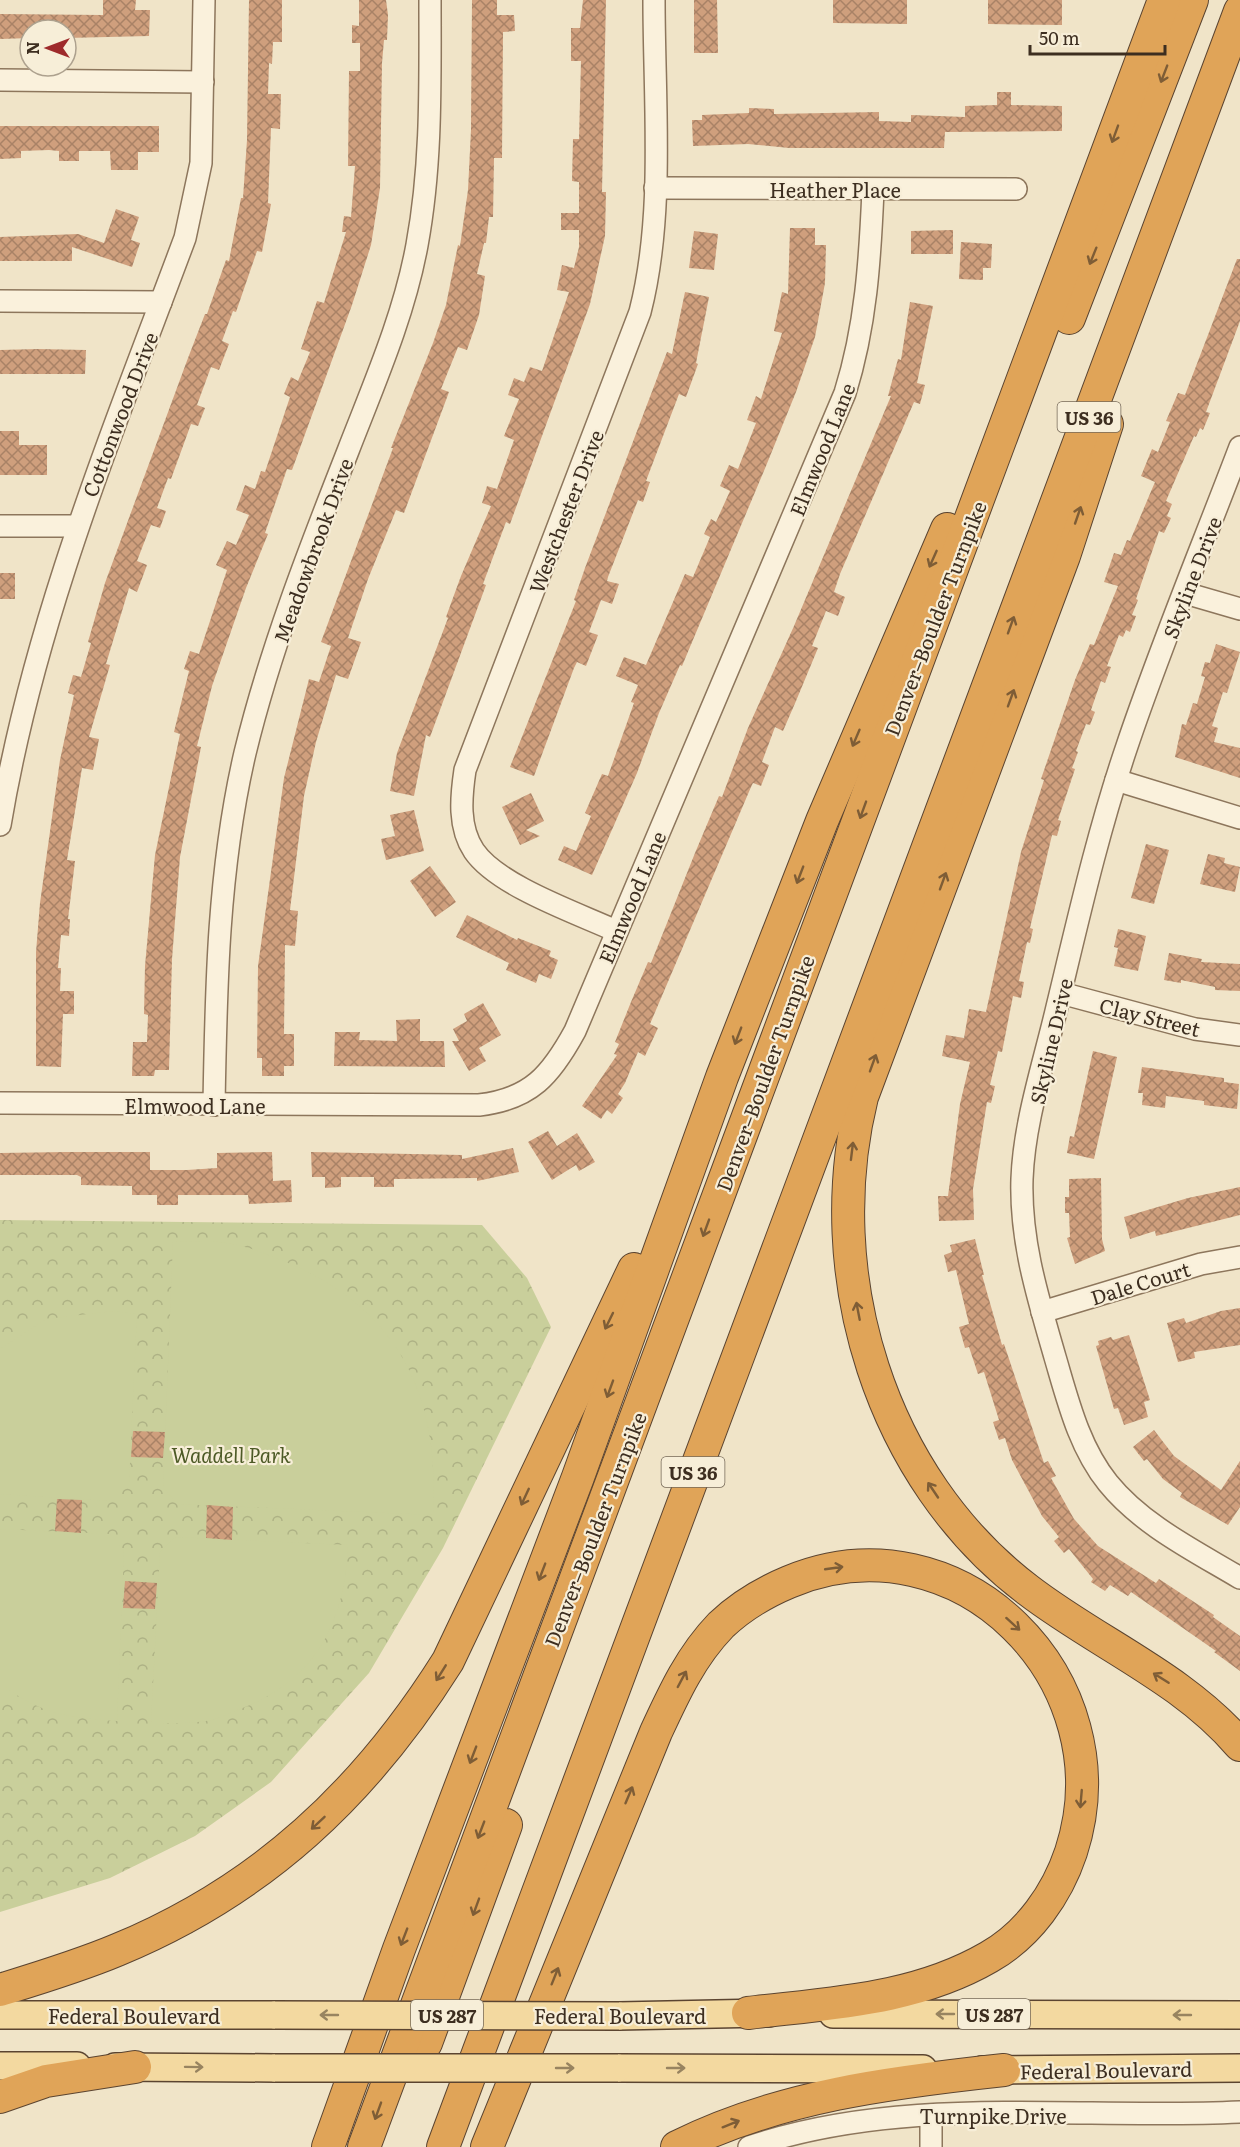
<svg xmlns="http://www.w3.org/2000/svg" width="1240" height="2147" font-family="Literata,serif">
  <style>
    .forest { fill: url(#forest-crowns) }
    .pitch { fill: #c9cf9b }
    .building { fill: url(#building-cross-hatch) }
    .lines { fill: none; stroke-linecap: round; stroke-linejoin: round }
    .minor-casing { stroke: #8d765c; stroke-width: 24 }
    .major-casing { stroke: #5b4430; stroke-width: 30 }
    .highway-casing { stroke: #5b4430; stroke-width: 34 }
    .minor { stroke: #faf1dc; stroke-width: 21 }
    .major { stroke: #f3d9a0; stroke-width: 27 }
    .highway { stroke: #e0a458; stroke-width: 32 }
    .major-bridge-casing { stroke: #5b4430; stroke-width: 30; stroke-linecap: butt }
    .major-bridge { stroke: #f3d9a0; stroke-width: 27 }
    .oneway { stroke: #7e5d36 }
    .oneway2 { stroke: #988460 }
    .labels { text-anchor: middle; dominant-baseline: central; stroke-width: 4.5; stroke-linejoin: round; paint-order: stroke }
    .shield { fill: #f7eed8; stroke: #756857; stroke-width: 1.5 }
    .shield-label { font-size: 18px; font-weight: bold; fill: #3d2e20 }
    .street-label { font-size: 20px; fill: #3d2e20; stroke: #f7eed8 }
    .park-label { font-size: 20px; font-style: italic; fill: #4d5a26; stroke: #f7eed8 }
  </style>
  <defs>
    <pattern id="forest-crowns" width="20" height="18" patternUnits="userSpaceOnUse" patternTransform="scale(1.5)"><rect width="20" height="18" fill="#c9cf9b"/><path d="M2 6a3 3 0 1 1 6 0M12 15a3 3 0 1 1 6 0" fill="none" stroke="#aeb285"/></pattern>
    <pattern id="building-cross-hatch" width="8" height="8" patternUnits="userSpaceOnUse" patternTransform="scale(1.5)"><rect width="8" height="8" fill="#cf9f7d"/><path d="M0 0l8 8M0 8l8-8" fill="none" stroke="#a98266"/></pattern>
  </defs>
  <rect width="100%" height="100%" fill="#f0e4c8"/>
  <!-- forest -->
  <path class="forest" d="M0,1220L482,1225L527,1278L551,1327L443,1548L369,1673L271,1782L195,1836L110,1878L0,1912Z"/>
  <!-- pitch -->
  <g class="pitch">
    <path d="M173,1242C188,1242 204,1241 219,1242C243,1244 270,1255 293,1265C402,1313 440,1400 433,1515L177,1504L163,1487Z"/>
    <path d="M113,1311L137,1314L129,1484L112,1501L0,1494V1349L46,1319Z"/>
    <path d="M0,1529L110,1534L124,1551L117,1721C71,1718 36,1714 0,1682Z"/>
    <path d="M175,1537L348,1545C345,1621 317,1678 245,1707C232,1712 219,1719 206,1721C188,1724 169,1723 151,1723L160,1552Z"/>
  </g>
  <!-- building -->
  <g class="building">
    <path d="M103,0H136L135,10H150L149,36L66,38V30H30V38L0,39V14L103,15Z"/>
    <path d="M249,0H282V42H273L272,64L269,63L268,94H281L280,129L271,128L268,203L271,204L262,252L257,251L236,312L233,311L222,341L229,344L219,370L211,367L197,405L205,408L198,426L191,424L171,479L168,478L157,508L166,511L160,528L151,525L147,535L137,561L147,565L137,592L129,588L106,664L110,665L89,737L99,739L93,770L82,768L67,860L75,861L68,919H70L69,936L61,935L58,968H61L60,991H74V1014H63L61,1067L36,1066V952L40,903L60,760L74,695L68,693L73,675L81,677L91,643L88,642L105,583L188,358L205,314H207L226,260L229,261L241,198H243L247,140Z"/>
    <path d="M359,0H386L388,15L387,40H384L382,63L380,188L371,245L352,305L292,470L287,469L265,533L268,534L246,588L212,686L197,746L201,747L180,857L172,959L169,1070H155L154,1076H132L133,1042H147L148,1015L144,1014L145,966L155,855L180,734L174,732L189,671L184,669L190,651L199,654L227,570L216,565L227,541L236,545L249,515L236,510L245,485L255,489L261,471L265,472L290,397L284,394L291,377L298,381L310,352L301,349L317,301L324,303L346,232H342L344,216L351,217L355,166H348L349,71H360V43H352V25L359,26Z"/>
    <path d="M472,0H497V15H514L515,31L503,32L502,158H494L493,217H489L486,243H484L477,274L485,276L479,315L467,350L458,347L441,389L449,392L404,513L396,510L368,579L348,638L361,642L348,679L336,675L316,742L304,796L290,910L298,911L295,946L285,945L284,1034H294V1066H284V1076H262V1058H257L258,966L284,778L309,679L319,682L331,646L321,642L393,448H391L433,343L446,305L458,245L460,246L468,190L471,130Z"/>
    <path d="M583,0H606L602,192H606L605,236L590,304L510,524L506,522L483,584L486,585L430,737L426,735L414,796L390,791L397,753L448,618L446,617L461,576L491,506L482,503L487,486L497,489L514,440L504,436L519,399L508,395L514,378L524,382L530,367L542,371L569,292L557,290L562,265L574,268L579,247V230H561V213H579V182L572,181L573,139H579L581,61H571V28H580Z"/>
    <path d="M694,0H717L718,53H694Z"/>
    <path d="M833,0H907V24L833,23Z"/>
    <path d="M988,0H1062V25L988,24Z"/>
    <path d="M997,92H1011V105L1062,106V131L945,132L944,148H789L748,144L693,146L692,120H702V115L749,113V108L774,109V114L879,112V121L911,122V115L965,117V106L997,105Z"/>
    <path d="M0,126H159V152H138V170H111L110,151H79V161H59V151L49,150L21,151V158L0,159Z"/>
    <path d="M116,209L139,217L131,240L140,243L132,267L72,247V261H0V237L78,234L104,243Z"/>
    <path d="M790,228H815V245H826L825,283L815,337L796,392L766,466L682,666L680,665L659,713L637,773L592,875L558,860L564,846L576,851L591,816L585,813L602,774L608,776L634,703L631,702L638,685L616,676L624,657L646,665L685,574L693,577L710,537L704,534L711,519L716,522L730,491L720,486L729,465L738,469L749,441L756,423L747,420L756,396L761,399L782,333L774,331L782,292L788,294Z"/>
    <path d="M953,230V254H911V231Z"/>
    <path d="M694,231L718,234L714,270L689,268Z"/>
    <path d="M961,242L992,244L991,268H983V280L959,279Z"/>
    <path d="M1237,259H1240V321L1206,412L1210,413L1203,430L1200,428L1196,437L1194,436L1166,501L1172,504L1167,516L1171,518L1164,533L1159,531L1136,599L1138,600L1132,615L1136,616L1130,632L1126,630L1123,637L1119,635L1107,666L1111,667L1105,683L1101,681L1091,710L1095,712L1090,725L1086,724L1076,751L1078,752L1072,768L1075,769L1058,820L1061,821L1057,836L1052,835L1030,928L1033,929L1030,943L1027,942L1019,981L1024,982L1021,998L1013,996L1002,1052L998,1051L990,1085L995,1086L991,1103L987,1102L973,1189L974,1220L939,1221L938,1196H948L960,1104L970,1062L942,1056L946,1035L964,1038L969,1009L986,1012L1021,852L1044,780L1041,779L1075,680L1090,644L1094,645L1118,586L1104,582L1114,553L1121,555L1127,540L1130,541L1155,482L1141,476L1152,449L1158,452L1170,422L1166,421L1178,393L1185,395Z"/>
    <path d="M685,292L709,297L696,363L698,364L686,397L679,394L646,481L650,482L643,502L638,500L608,577L607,581L619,584L612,604L601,600L589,632L598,635L586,666L577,662L574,668L534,776L510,767L576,601L574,600L585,568L667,352L672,354Z"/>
    <path d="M910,302L933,306L917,383L925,385L920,404L914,402L840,574L834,592L845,597L838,616L826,611L812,646L818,648L796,701L783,731L775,727L762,762L769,765L761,786L753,783L751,787L650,1024L658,1028L645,1056L638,1052L625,1083L618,1094L623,1098L612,1114L607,1110L601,1119L582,1106L617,1055L614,1054L619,1044L615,1042L631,1002L648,962L651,963L695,853L719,796L722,797L748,728L794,626L891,396H888L898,359L901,360Z"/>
    <path d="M38,349L86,350L85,374H0V350Z"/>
    <path d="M0,431H19V445H47V475H0Z"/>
    <rect x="0" y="573" width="15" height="26"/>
    <path d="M1216,644L1240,652L1227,693L1223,692L1212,726L1218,728L1214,742L1240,748V778L1175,757L1182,724L1186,725L1193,703L1197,704L1205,677L1201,676L1205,662L1210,663Z"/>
    <path d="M531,793L544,821L526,830L540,836L520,845L502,807Z"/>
    <path d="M414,810L424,851L386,860L381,839L395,836L390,815Z"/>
    <path d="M1146,844L1169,850L1154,904L1131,898Z"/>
    <path d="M1208,854L1225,858L1224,863L1240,867L1235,892L1200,884Z"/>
    <path d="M430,866L456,902L435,917L410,881Z"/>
    <path d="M467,915L517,940L518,938L551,951L549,956L558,960L551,979L539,974L536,983L506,970L509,963L456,937Z"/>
    <path d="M1118,929L1146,936L1138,971L1114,966L1118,948L1114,947Z"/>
    <path d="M1169,953L1202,959L1201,962L1240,964V991L1215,990V987L1181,980V983L1164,980Z"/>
    <path d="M483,1003L501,1035L479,1048L486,1061L469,1071L452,1041H459L453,1029L467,1021L464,1014Z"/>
    <path d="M420,1019V1041H444L445,1067L334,1066L335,1032H360L359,1040L397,1041L396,1020Z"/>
    <path d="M1093,1051L1117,1057L1094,1159L1067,1153L1070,1136L1074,1137Z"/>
    <path d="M1142,1067L1224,1078V1082L1239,1084L1237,1109L1204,1105V1101L1166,1096L1165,1108L1142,1105L1143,1093H1138Z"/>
    <path d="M548,1131L557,1146L577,1133L595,1162L579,1171L576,1165L552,1180L528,1142Z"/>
    <path d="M513,1148L519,1172L477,1181V1178L394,1179V1187H374V1177H341V1187L325,1188V1177H312L311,1152L462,1155V1159Z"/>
    <path d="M66,1152H150V1170H187L217,1168V1153L272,1152L273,1181L291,1180L292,1202L249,1204L248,1195H178V1205H157V1195H132V1186L81,1185V1177L77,1175H0V1153Z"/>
    <path d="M1101,1178L1102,1239L1105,1251L1075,1264L1067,1238L1070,1237L1069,1213H1065V1197H1069V1179Z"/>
    <path d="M1240,1187V1215L1156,1236L1155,1231L1130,1239L1124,1217L1188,1198Z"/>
    <path d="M975,1239L984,1275H982L1002,1345L1004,1344L1044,1463L1048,1461L1056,1476L1051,1478L1074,1519L1098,1546L1156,1583L1159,1579L1214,1615L1213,1617L1240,1636V1671L1214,1652L1216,1651L1131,1592L1128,1596L1110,1585L1105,1591L1091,1582L1093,1579L1069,1549L1064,1553L1054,1541L1059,1537L1042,1516L1012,1460L1005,1438L999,1440L993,1422L999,1420L984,1372L978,1374L969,1347L965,1348L959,1327L969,1324L956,1270L948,1272L944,1255L952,1252L950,1245Z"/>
    <path d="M1240,1308V1345L1194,1352L1195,1358L1178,1362L1167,1323L1184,1318L1186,1323L1221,1311Z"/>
    <path d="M1129,1335L1150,1400L1144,1402L1148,1417L1124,1425L1118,1408L1114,1409L1096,1346L1099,1345L1098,1341L1111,1337L1113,1340Z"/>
    <path d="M1154,1430L1174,1456L1221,1490L1240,1461V1507L1228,1525L1180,1497L1182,1493L1163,1479L1147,1459L1144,1461L1133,1447Z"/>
    <path d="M133,1431L165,1432L163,1458L131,1457Z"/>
    <path d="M57,1499L82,1500L81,1533L55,1531Z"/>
    <path d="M207,1505L233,1507L232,1540L206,1538Z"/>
    <path d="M125,1581L157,1583L155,1609L123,1608Z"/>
  </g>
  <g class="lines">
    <!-- minor casing -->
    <g class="minor-casing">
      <g id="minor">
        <path d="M0,80L203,82"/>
        <path d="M655,188L1016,189"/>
        <path d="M0,301L161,302"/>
        <path d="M1240,447C1202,547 1161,645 1127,746C1098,831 1078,920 1057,1007C1044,1063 1024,1122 1022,1179C1020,1241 1038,1298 1055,1357C1068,1401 1079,1447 1108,1483C1142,1525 1195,1551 1240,1578"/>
        <path d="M0,526H77"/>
        <path d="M1185,593L1240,609"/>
        <path d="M1116,780L1240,818"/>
        <path d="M0,825C34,621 113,431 185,238L201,163L204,0"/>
        <path d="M616,931C577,913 498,886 474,851C458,827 461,797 465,770L640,312C665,215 654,101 654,0"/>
        <path d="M1061,993L1195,1029L1240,1035"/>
        <path d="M0,1103L479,1105C531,1099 551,1075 575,1031L845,393C866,326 870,260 873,190"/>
        <path d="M214,1105C216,987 218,869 245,753C270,650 309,550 348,451C374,384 404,316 417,245C432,164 430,82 430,0"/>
        <path d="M1042,1312L1201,1264L1240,1257"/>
        <path d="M931,2115V2147"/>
        <path d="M749,2147C906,2094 1077,2120 1240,2112"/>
      </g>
    </g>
    <!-- major casing -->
    <g class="major-casing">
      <g id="major">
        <path d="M833,2014L1240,2015"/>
        <path d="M0,2015H275"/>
        <path d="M619,2016L768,2013"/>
        <path d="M0,2066H77"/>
        <path d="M115,2067L275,2068"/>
        <path d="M618,2068L923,2069"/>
        <path d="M982,2070L1240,2068"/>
      </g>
    </g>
    <!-- highway casing -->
    <g class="highway-casing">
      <g id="highway">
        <path d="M1069,318L1192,0"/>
        <path d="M1107,424L1064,556L862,1097C818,1274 880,1478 1028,1590C1097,1643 1183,1678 1240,1745"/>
        <path d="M0,1990C39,1978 79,1966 117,1950C262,1890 365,1793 448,1661L634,1269"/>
        <path d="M426,2043L506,1825"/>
        <path d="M0,2097L46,2081L135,2067"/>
        <path d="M328,2147L399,1949L578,1477L722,1077L822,821L947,529"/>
        <path d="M364,2147L1164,0"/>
        <path d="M443,2147L1240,11"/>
        <path d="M487,2147L656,1732C674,1693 691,1656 721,1625C740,1607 765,1592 789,1582C959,1511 1127,1681 1071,1852C1057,1894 1029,1934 989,1957C915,2000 831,2003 748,2013"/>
        <path d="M677,2147C779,2096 892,2082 1004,2070"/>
      </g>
    </g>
    <!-- minor -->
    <use href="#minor" class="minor"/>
    <!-- major -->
    <use href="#major" class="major"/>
    <!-- highway -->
    <use href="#highway" class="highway"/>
    <!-- major-bridge casing -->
    <g class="major-bridge-casing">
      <g id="major-bridge">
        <path d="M275,2015L619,2016"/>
        <path d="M275,2068H618"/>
      </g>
    </g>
    <!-- major-bridge -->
    <use href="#major-bridge" class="major-bridge"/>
  </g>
  <!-- one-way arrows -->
  <defs><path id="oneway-shaft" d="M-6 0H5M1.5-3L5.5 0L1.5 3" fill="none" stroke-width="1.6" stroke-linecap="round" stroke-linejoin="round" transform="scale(1.5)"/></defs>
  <g class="oneway">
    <use href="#oneway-shaft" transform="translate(1164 74) rotate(111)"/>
    <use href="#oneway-shaft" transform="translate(1115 134) rotate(110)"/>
    <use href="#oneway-shaft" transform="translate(1093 256) rotate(112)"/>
    <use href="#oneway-shaft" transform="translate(1078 515) rotate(-71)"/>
    <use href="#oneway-shaft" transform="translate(933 559) rotate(114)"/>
    <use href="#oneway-shaft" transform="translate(1011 625) rotate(-70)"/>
    <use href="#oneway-shaft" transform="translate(1011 698) rotate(-70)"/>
    <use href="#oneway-shaft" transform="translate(856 738) rotate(113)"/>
    <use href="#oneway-shaft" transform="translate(863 810) rotate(110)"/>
    <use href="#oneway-shaft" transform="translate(800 875) rotate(111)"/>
    <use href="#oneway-shaft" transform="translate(943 881) rotate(-70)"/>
    <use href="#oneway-shaft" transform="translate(738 1036) rotate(111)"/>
    <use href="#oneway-shaft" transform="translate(873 1063) rotate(-70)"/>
    <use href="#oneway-shaft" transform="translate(852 1151) rotate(-83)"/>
    <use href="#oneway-shaft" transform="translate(706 1228) rotate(110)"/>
    <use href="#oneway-shaft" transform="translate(858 1311) rotate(-101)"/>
    <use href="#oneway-shaft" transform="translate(609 1321) rotate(116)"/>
    <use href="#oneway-shaft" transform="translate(610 1389) rotate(110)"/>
    <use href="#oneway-shaft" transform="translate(933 1490) rotate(-124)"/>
    <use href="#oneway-shaft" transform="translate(525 1497) rotate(115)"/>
    <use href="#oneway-shaft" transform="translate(834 1568) rotate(-8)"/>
    <use href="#oneway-shaft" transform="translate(542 1572) rotate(111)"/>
    <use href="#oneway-shaft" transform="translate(1013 1624) rotate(42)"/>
    <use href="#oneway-shaft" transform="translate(441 1673) rotate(122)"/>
    <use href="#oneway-shaft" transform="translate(1161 1678) rotate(-148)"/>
    <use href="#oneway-shaft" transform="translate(682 1679) rotate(-62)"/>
    <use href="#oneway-shaft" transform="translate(473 1755) rotate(111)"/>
    <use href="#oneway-shaft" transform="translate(629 1795) rotate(-67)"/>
    <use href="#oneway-shaft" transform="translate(1081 1799) rotate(95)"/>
    <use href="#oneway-shaft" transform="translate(318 1823) rotate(137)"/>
    <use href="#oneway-shaft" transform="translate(481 1830) rotate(111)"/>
    <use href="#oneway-shaft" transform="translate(476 1907) rotate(110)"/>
    <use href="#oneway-shaft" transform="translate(404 1937) rotate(111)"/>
    <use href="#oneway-shaft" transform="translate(555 1976) rotate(-68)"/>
    <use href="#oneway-shaft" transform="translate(378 2111) rotate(110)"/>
    <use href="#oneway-shaft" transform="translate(731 2124) rotate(-22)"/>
  </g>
  <g class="oneway2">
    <use href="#oneway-shaft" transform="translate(945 2014) rotate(-180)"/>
    <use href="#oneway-shaft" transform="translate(329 2015) rotate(-180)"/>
    <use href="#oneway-shaft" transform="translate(1182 2015) rotate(-180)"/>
    <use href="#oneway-shaft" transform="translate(194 2067) rotate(1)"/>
    <use href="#oneway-shaft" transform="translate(565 2068)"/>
    <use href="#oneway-shaft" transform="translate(676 2068)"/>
  </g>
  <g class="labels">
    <!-- shield labels -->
    <g class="shield">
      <rect x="1057.5" y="402" width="63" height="30" rx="4.5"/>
      <rect x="661.5" y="1457" width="63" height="30" rx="4.5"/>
      <rect x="958" y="1999" width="72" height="30" rx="4.5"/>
      <rect x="411" y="2000" width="72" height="30" rx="4.5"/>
    </g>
    <g class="shield-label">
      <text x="1089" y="417">US 36</text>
      <text x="693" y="1472">US 36</text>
      <text x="994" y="2014">US 287</text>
      <text x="447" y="2015">US 287</text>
    </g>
    <!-- street labels -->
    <g class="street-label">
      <text x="835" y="189">Heather Place</text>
      <text transform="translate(119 414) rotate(-69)">Cottonwood Drive</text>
      <text transform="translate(821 449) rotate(-68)">Elmwood Lane</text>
      <text transform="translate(565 511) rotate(-69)">Westchester Drive</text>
      <text transform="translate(312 550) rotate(-70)">Meadowbrook Drive</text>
      <text transform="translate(1191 577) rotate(-69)">Skyline Drive</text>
      <text transform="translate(934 618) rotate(-69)">Denver–Boulder Turnpike</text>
      <text transform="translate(631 897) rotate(-67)">Elmwood Lane</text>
      <text transform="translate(1150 1016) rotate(14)">Clay Street</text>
      <text transform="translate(1050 1041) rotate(-77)">Skyline Drive</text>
      <text transform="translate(764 1073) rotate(-70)">Denver–Boulder Turnpike</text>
      <text x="195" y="1105">Elmwood Lane</text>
      <text transform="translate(1140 1282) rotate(-17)">Dale Court</text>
      <text transform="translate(594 1529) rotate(-69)">Denver–Boulder Turnpike</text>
      <text x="134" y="2015">Federal Boulevard</text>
      <text x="620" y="2015">Federal Boulevard</text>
      <text transform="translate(1106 2069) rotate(-1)">Federal Boulevard</text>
      <text x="993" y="2115">Turnpike Drive</text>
    </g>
    <!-- park labels -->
    <g class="park-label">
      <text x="231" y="1454">Waddell Park</text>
    </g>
  </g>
  <!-- north arrow -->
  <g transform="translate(48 48) rotate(270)"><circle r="28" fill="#f7eed8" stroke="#ada18e" stroke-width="1.5"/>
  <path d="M0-4.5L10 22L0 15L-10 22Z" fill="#9e2a2b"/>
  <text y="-9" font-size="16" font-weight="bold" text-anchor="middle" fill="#3d2e20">N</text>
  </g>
  <!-- scale -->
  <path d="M1030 45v9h135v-9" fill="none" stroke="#3d2e20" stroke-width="3"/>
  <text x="1039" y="45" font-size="18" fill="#3d2e20" stroke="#f7eed8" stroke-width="4.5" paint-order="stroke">50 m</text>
</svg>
